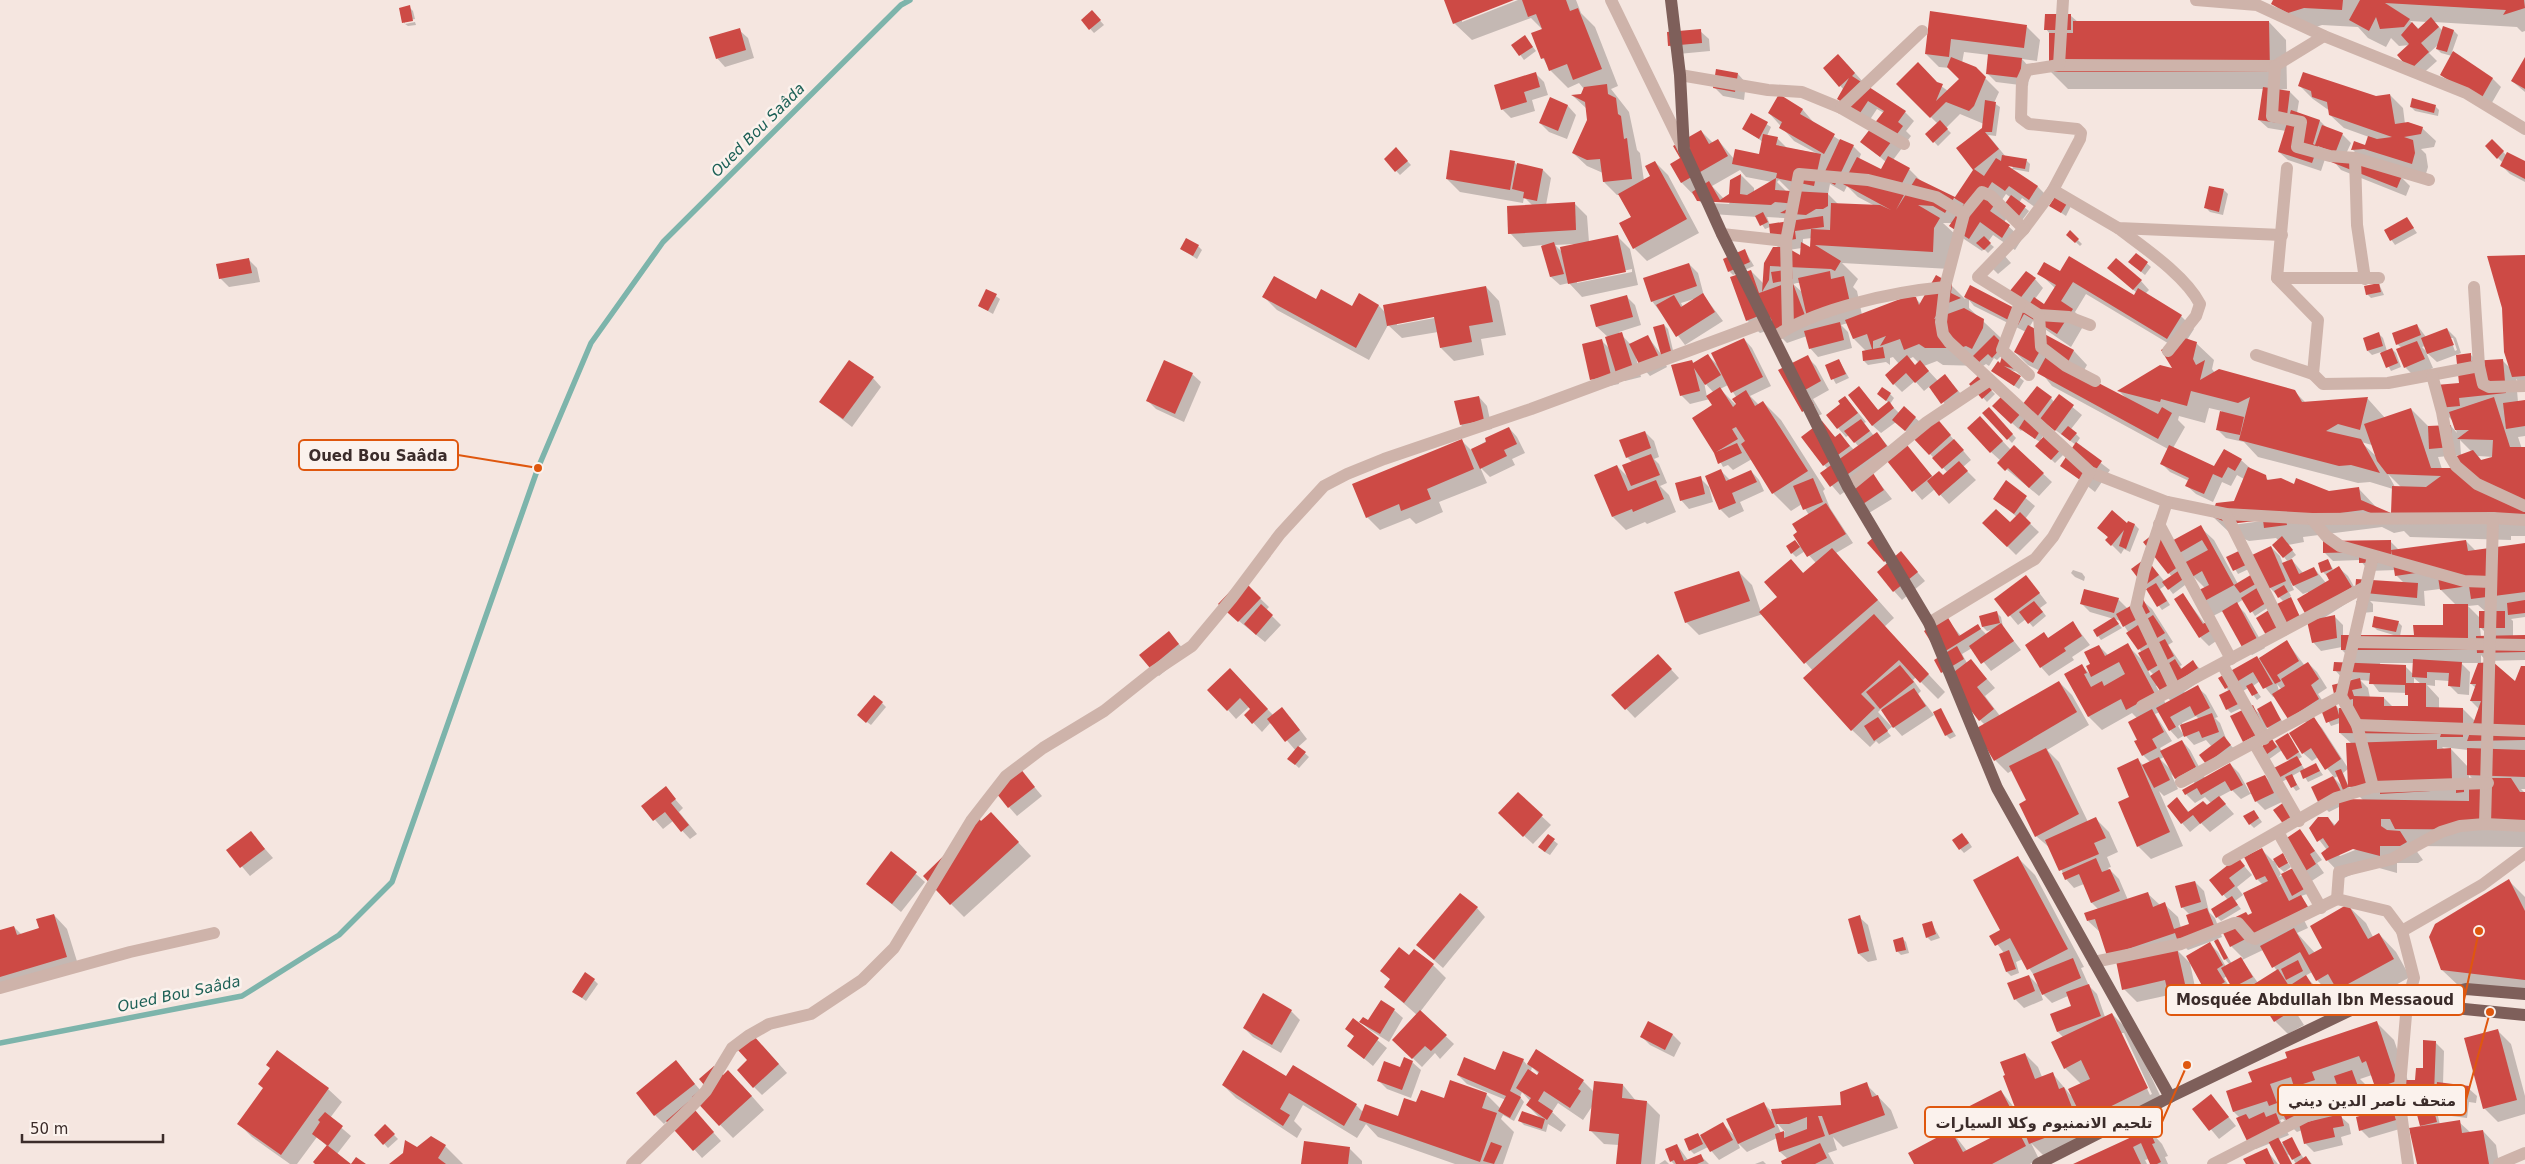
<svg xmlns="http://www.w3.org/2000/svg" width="2525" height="1164" font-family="'DejaVu Sans',Vazirmatn,sans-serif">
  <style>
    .shadow { fill: #0003; fill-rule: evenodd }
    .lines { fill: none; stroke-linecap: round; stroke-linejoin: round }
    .stream { stroke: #7db4ab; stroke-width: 5.5 }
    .building { fill: #cd4a45 }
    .minor { stroke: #ceb3aa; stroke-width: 12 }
    .major { stroke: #7e5f5a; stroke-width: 12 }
    .labels { text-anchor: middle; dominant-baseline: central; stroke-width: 5; stroke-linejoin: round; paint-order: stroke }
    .water-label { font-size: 15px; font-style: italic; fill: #1c6056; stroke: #fbf2ed }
    .leader { fill: none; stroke: #df570e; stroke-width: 2 }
    .callout-dot { fill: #df570e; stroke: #fbf2ed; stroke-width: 2 }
    .callout { fill: #fbf2ed; stroke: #df570e; stroke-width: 2 }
    .callout-label { font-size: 15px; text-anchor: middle; font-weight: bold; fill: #3b2c2a }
  </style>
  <rect width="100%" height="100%" fill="#f5e6e0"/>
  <!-- shadow -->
  <g class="shadow">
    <path d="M1446,0H1511L1462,19V22L1518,0H1576L1581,13L1595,27L1618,86L1611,89L1629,112L1637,150L1640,153L1644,181L1652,177L1655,162L1668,175L1699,233L1647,261L1634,248L1632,218L1620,195H1617L1604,182L1603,173L1587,166L1573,153L1589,120L1587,109L1573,96L1581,95L1584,89L1579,83L1568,88L1550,70L1543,58V30L1531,18L1472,40L1454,23Z"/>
    <path d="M2275,0H2525V31L2522,32L2517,27L2434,22L2443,31H2454L2458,35L2452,52L2493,79L2501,87L2490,106L2450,83L2441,74L2452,56L2441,53L2437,49L2439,44L2429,53L2437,61L2419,77L2411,69L2410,45L2399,46L2391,38L2386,47L2368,38L2358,27L2322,25L2307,30L2290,21L2273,4ZM2410,21L2427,22L2419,29Z"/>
    <path d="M409,7L413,11L415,19L405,21V24L404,22Z"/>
    <path d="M1931,13L2027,27L2040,40L2037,61L2022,59L2030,68L2028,86L1996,82L1987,73L1989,55L1964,52L1962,63L1975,68L1999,92L1994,103L2000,107L1996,136L1988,135L2006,157L2026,160L2030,164L2029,172L2012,169L2013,167L2005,162V165L2038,187L2051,200L2042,212L2022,198L2019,203L2029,211L2020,223L2010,197L2006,194L1997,207L2007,218L2004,222L2022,239L2015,250L1993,235L1988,242L1994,247L1988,253L1984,249L1982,251L1964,239L1951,225L1953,223H1943L1957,236L1950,269L1842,263L1858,279L1853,287L1857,291L1862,315L1915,298L1921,304L1951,285L1965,299L1971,287L2023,313L2006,297L2035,279L2043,288L2035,299L2045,305L2055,288L2039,273H2060L2134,297L2137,293L2117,276L2141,281L2149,290L2145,294L2181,316L2194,329L2187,340L2196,343L2214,360L2212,369L2215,373L2294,391L2306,403L2368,399L2385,418L2411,409L2429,427L2451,426L2457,433L2453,421L2439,407L2460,384L2470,354L2478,362L2502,360L2510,368L2525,256V388L2516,379L2518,402H2525V436L2518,437L2522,449H2525V536H2511V540L2410,537L2404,531L2394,533L2382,527L2303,537L2304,542L2288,545L2296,555L2291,559L2303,573L2314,568L2326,583L2331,580L2323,572L2328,560L2334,571L2339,568L2348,576L2356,590L2405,584L2396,575V570L2369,571L2360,560L2333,561L2324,552L2390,541L2399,550L2466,541L2476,551L2525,544V617L2511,619L2513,621V637L2525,636V660L2486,661L2481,655V664L2516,683L2525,667V789H2521L2525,793V847L2413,846L2423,860L2418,863H2397V873L2372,866L2344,878L2327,860V850L2310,828L2328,818L2336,826L2341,821V806L2329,812L2320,803L2313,787L2334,777L2318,757L2312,761L2303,753L2307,723L2275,696L2273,697L2260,681L2253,686L2261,697L2257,700L2248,688L2243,691L2250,704L2231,713L2227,709L2229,691L2226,688L2258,659L2287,642L2305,666L2308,663L2317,672L2327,688L2318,694L2326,706L2334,704L2339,709H2344L2354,680L2343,679L2335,670L2356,664L2342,650V647L2321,651L2313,642L2308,592L2303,594L2291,583L2294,590L2289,592L2291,596L2289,598L2303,621L2270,588L2271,547L2280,556L2283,564L2288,562L2284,557L2279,541L2276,538L2249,541L2230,533L2212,516L2235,502L2244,479L2237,475L2231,486L2222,482L2213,502L2196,494L2187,486L2189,481L2170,472L2162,464L2168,449L2052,386L2040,371L2028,365L2015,352L2026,332L1974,306L1969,300V308L2001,338L2007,350L1997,360L1994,358L1989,366L1986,364L1983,366L1943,365L1937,361L1924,366L1938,381L1945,375L1966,400L1951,411L1930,386L1924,391L1915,381L1902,392L1894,384L1899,364L1893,357L1890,358V365L1886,362L1868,365L1864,361L1866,351L1854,339L1848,323L1841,325L1848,332L1852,348L1818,357L1810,348L1807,336L1787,343L1773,329L1760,333L1747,320L1751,271L1764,284L1774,248H1779L1773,242L1770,227L1765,229L1757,217L1712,214L1682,183L1671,164L1682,159L1701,131L1713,143L1718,140L1734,159L1760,156L1763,142L1744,129L1752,115L1771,127L1767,136L1777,138L1787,148L1816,153L1794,141L1769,113L1779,96L1803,110L1815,124L1841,141L1853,146L1861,154L1859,159L1881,171L1886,162L1862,142L1884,113L1877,109L1869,121L1847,107L1844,90L1824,68L1847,64L1863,82L1861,83L1905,112L1914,121L1906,131L1911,136L1893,160L1909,169L1923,183L1955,199L1974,170L1957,148L1984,128V124L1960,114L1946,128L1951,133L1938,146L1927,134L1938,124L1897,84L1937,83L1948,91L1960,79L1950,68L1939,67L1926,54ZM1740,170L1746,177L1772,182L1754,192V188L1741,175L1731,181L1730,195L1724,199L1712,186ZM1779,180L1791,192H1787L1777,182ZM1830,184L1844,192L1847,186L1858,197L1875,206L1839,205L1828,194ZM1712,201L1730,202L1729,204L1709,203ZM1767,217L1784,218L1791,222L1770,225ZM1812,238L1811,249L1803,244V239ZM1802,248L1801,258L1788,250ZM1797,283H1801L1803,293L1793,284ZM2086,294L2171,345L2174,370L2119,391L2126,398L2079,379L2087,365L2074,351L2029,328L2033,321L2071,347L2085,323L2075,312ZM1913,357L1919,363L1915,366L1909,359ZM2209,408L2222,411L2217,429L2226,438L2244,442L2258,457L2358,483L2370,482L2393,489V514L2377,508L2359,489L2328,493L2270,481L2250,468L2241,460L2215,468L2173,448L2185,427L2178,420L2179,416L2205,423ZM2460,440L2472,452L2461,456ZM2361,442L2372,445L2377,457ZM2460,455L2455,470L2442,469L2438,457ZM2478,456L2494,457L2482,461ZM2388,474L2401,487H2395ZM2269,518L2270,520L2232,525V523ZM2440,589L2456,605L2444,626L2415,636H2400L2402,626L2398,622L2373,626L2377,630L2397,636H2343V625L2334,616L2322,619L2360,595L2364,600L2356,601L2357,609L2361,613L2373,612V604L2370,601L2425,606L2424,591ZM2478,605L2486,612L2480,618L2468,606ZM2480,627L2490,637H2481ZM2380,663H2414L2413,674L2406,667L2380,665ZM2461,663H2479L2471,684L2476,688L2471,701L2479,709L2475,721L2463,709H2439V698L2427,685L2435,686V680L2449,681V685L2458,694L2469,695L2470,672ZM2414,678L2421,684H2414ZM2360,680L2371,681L2379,692L2408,693L2409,707H2393L2384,698H2370L2368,688ZM2277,684L2282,690L2279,691ZM2323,711L2331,726L2340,723V733L2352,744L2348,768L2322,728L2312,717ZM2442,747L2468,750V767L2451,749L2445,750ZM2348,769V785L2343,773ZM2469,775L2478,784H2469ZM2338,776L2343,787L2334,778ZM2349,786L2364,801H2349L2351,792ZM2359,845L2360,848L2340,856L2338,854Z"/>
    <path d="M1096,16L1104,25L1094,33L1082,20Z"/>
    <path d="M2071,16L2078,22H2269L2286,40L2287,89L2277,90L2290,92L2299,101L2297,113L2320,121L2328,129L2342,134L2351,143L2345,156L2401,177L2410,186L2406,196L2341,170L2327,153L2321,171L2288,160L2279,152L2286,131L2268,128L2259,120L2264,89H2068L2050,71V34L2046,29Z"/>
    <path d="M415,22L416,25L408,26L405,24Z"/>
    <path d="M739,30L748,38L754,58L725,67L717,58Z"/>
    <path d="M1700,31L1709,39L1710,51L1678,54L1669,45Z"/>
    <path d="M1525,37L1536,51L1524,60L1513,45Z"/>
    <path d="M2525,59V92L2512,81Z"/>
    <path d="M1536,74L1544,82L1548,95L1532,100L1535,111L1511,118L1502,109Z"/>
    <path d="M1738,74L1746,83L1744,100L1723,96L1715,88Z"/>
    <path d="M2300,86L2376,97L2390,95L2403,108L2405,124L2422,128L2436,141L2434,147L2421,149L2426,154L2428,167L2425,177L2366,163L2353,150L2355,143L2366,146L2369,137L2344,128L2330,115V111L2313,99Z"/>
    <path d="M1550,99L1568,106L1576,115L1567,139L1549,132L1540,123Z"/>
    <path d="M2435,106L2439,110L2438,116L2415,111L2411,107Z"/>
    <path d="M2492,140L2507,156L2525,163V182L2510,174L2502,166L2505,158L2502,162L2486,146Z"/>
    <path d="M1396,149L1411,165L1400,175L1385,159Z"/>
    <path d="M1514,162L1518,166L1543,170L1551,178L1546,205L1574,203L1587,216L1589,242L1617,236L1630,249L1638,285L1582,297L1569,283L1560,285L1551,277L1542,245L1523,247L1510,233L1533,206L1524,197L1523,203L1460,192L1447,179ZM1574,244L1562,252L1555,245ZM1632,269V272L1577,283V281Z"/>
    <path d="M2224,190L2228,194L2223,215L2210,212L2206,208Z"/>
    <path d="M2067,203L2071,206L2066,216L2051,206Z"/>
    <path d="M2407,219L2417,233L2395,245L2385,231Z"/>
    <path d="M2070,232L2082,244L2080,246L2068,235Z"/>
    <path d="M1198,246L1202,250L1197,259L1181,249Z"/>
    <path d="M1745,251L1754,266L1733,275L1729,271Z"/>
    <path d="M2003,254L2011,263L1998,274L1990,266Z"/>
    <path d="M2136,254L2151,267L2145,275L2134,266Z"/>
    <path d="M249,260L257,268L260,282L229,287L220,278Z"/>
    <path d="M1689,264L1698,273L1704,296L1723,321L1685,345L1652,301ZM1694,299L1683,307L1681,303Z"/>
    <path d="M2379,284L2384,295L2371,298L2367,294Z"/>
    <path d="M1486,287L1499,301L1506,335L1481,339L1484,355L1454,361L1441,348L1438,332L1402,338L1388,325L1369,360L1277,310L1264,297L1316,300L1352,307L1359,295L1379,306L1386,313ZM1440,315V317L1397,325V323Z"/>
    <path d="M987,290L1000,299L993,314L979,306Z"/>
    <path d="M1626,296L1635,305L1641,325L1619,332L1631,345L1648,337L1661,354L1664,325L1668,329L1675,359L1662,357L1667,367L1650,376L1642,367L1635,354L1641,377L1625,381L1616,372L1619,384L1600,388L1592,379L1602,341L1609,348L1608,337L1597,327L1591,306Z"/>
    <path d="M2417,325L2426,337L2447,329L2456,338L2461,353L2437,362L2426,352L2433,368L2414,376L2405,367L2402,348L2397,344ZM2450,338H2453L2457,350L2455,351ZM2425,346L2428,353L2422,347Z"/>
    <path d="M2379,334L2383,338L2387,351L2392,349L2396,353L2401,367L2391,371L2381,352L2372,355L2368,351Z"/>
    <path d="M1744,339L1752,348L1771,386L1750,396L1759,405L1763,402L1781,420L1825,489L1823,491L1830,508L1853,543L1836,553L1894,618L1884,627L1945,692L1938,699L1916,677L1913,680L1921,691L1918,694L1934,715L1902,736L1893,726L1887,731L1891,736L1879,744L1876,741L1870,747L1852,730L1813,671L1763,614L1699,635L1686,622L1739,572L1752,585L1761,612L1778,597L1791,560L1804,574L1816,563L1805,551L1796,557L1792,553L1795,541L1802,548L1809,515L1802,504L1791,511L1773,493L1752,459L1733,470L1728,465L1723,467L1716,453L1714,406L1710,399L1690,404L1681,395L1692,361L1694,364L1707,355L1719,366ZM1704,382L1714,393L1707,397ZM1728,385L1737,398V406L1720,389ZM1881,709L1892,725L1891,726L1878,712Z"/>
    <path d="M2004,355L2018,372L2010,370L2024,381L2019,389L1993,371L2001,365Z"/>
    <path d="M1807,357L1816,366L1829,390L1813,399L1822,414L1812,419L1794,365Z"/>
    <path d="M1839,360L1849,378L1836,384L1826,366Z"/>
    <path d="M1192,374L1201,382L1184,422L1156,409L1147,400Z"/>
    <path d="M1978,377L1995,394L1987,402L1971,384Z"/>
    <path d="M873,378L881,387L852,427L820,402Z"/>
    <path d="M1859,388L1879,411L1889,403L1878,394H1890L1894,398L1890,404L1899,413L1904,408L1920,422L1909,434L1896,422L1881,433L1872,425Z"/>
    <path d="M2006,394L2045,433L2041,439L2066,452L2055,463L2037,446L2040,442L2022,430L2021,431L2003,415Z"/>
    <path d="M2059,396L2082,415L2071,429L2080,438L2076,444L2110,470L2095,492L2062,466L2076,445L2032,413L2051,398L2054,402Z"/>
    <path d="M1479,397L1487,406L1492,429L1469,433L1461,425Z"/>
    <path d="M1845,397L1866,422L1864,423L1874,436L1877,433L1896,456L1907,447L1933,477H1943L1948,473L1914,437L1943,427L1971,460L1963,467L1976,480L1949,504L1935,489L1922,500L1888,460L1859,481L1873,475L1892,499L1869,513L1850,488L1840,495L1822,474L1828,469L1824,465L1822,423L1836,438L1840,435L1854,450L1859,447L1849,435L1846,437L1838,428Z"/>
    <path d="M1989,409L2016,438L2012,443L1984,413Z"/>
    <path d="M1989,427L2011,450L2014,447L2052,482L2039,496L1999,463L2001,461L1991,452Z"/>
    <path d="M1509,428L1517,437L1525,453L1512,459L1515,465L1490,477L1480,467L1487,483L1439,502L1443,512L1416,524L1410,518L1380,530L1367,517L1462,441L1471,450Z"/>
    <path d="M1645,432L1654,441L1659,457L1654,459L1659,464L1667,483L1660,486L1669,495L1676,512L1647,524L1645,522L1626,530L1613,517L1617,466L1629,478L1632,462L1627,457Z"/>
    <path d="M1721,471L1730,480L1751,471L1759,480L1764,491L1740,502L1744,511L1729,518L1720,509Z"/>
    <path d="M1700,478L1709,487L1713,502L1689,509L1681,500Z"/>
    <path d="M2007,482L2035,506L2025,519L2039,532L2016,555L1984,523L2010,524L2017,517L1995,499Z"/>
    <path d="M2135,525L2139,529L2130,552L2124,549L2121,554L2107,540L2109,538L2099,528Z"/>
    <path d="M2200,527L2214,540L2238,584L2254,575L2272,605L2255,616L2244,599L2236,604L2245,613L2265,648L2252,655L2243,646L2223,611L2213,616L2200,603L2205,588L2193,576L2189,582L2173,594L2166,585L2160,589L2170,605L2162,610L2145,586L2146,559L2165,582L2172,577L2145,542L2168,545Z"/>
    <path d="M1901,553L1925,581L1902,600L1894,591L1895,557Z"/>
    <path d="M2228,557L2253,567L2238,574Z"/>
    <path d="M2073,570L2082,573L2085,577L2084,581L2075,577L2071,573Z"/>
    <path d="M1242,581L1269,607L1266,610L1281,625L1265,642L1229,613Z"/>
    <path d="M2034,586L2047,603L2040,608L2046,616L2033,627L2026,619L2018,625L1996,599Z"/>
    <path d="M2183,595L2205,624L2222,637L2209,646L2200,637L2176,600Z"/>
    <path d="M2118,599L2127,608L2126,610L2143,601L2152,609L2173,642L2168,645L2182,665L2180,666L2182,669L2193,662L2201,670L2206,677L2184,692L2185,693L2197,687L2206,695L2218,717L2215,718L2220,723L2227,741L2234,749L2210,767L2212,747L2206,740L2194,745L2185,735L2178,739L2170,730L2160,712L2155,714L2172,741L2160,748L2162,752L2182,741L2190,750L2205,778L2230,764L2239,773L2250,793L2265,776L2273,785L2282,802L2265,810L2256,801L2252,793L2241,799L2232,790L2219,797L2234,814L2210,832L2201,823L2190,832L2182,823L2177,799L2189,812L2211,803L2205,797L2195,803L2186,794L2195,784L2194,782L2184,787L2171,774L2178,789L2164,796L2159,791L2183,846L2151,859L2138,846L2131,798L2138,760L2144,766L2150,762L2143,755L2137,718L2132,713L2102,730L2089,717L2082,666L2091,675L2099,646L2108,655L2127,645L2142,660V653L2121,621L2090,612L2081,603ZM2147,668L2154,675L2151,677ZM2158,685L2162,692L2171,701L2166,704L2156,686ZM2196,716L2199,719L2183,725L2182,723ZM2181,724L2185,734H2183L2178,726ZM2164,757L2171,770L2160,759Z"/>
    <path d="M1997,613L2001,617L2003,627L2021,650L1991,671L1972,648L1962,654L1967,663L1971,661L1995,688L1985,696L2000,716L2059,682L2072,695L2089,725L2047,750L2059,762L2088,822L2096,819L2109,832L2118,852L2107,857L2111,867L2108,868L2119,879L2128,900L2147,893L2160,905L2164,904L2178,917L2181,928L2191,924L2190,915L2182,907L2195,882L2204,891L2209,912L2215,918L2222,937L2217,939L2232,964L2243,958L2231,946L2248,916L2254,913L2263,885L2257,879L2262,850L2273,861L2282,855L2291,867L2284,872L2276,865L2281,874L2279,877L2293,870L2307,894L2301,896L2311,911L2302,916L2308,928L2297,933L2315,953L2324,948L2348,906L2366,923L2373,937L2379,934L2396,952L2410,977L2356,1007L2342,993L2334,998L2317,980L2312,972L2305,976L2319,990L2331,1009L2320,1016L2310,1006L2297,1014L2304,1025L2288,1034L2275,1021L2255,989L2242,996L2227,976L2224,978L2232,991L2226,995L2233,1008L2223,1014L2214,1005L2188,956L2210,944L2218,952L2226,967L2230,965L2224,958L2215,940L2188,950L2185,947L2177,950L2190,963L2199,1006L2183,1010L2169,995L2137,1002L2124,989L2118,965L2101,933L2088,921L2099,910L2092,903L2084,884L2074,888L2066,879L2050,848L2036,836L2028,801L2013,770L2008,773L1995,760L1985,725L1980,720L1957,671L1946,676L1942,672L1946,618L1961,636L1978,626L1987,635L1996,629L1987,631L1983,627L1981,617ZM2263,950L2277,971L2258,983L2242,960Z"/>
    <path d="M2114,619L2122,628L2101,640L2098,636Z"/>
    <path d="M2073,623L2090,645L2072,657L2074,660L2049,676L2041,667L2044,634L2049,639Z"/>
    <path d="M1177,642L1187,653L1159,676L1151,667Z"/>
    <path d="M1666,664L1679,678L1635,718L1613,695Z"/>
    <path d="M1239,679L1273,715L1290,717L1307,739L1298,747L1309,757L1299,768L1289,759L1296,751L1271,722L1262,732L1246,715L1252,709L1250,706L1236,719L1228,710Z"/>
    <path d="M882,703L886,707L871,725L863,719Z"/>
    <path d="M2270,703L2284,724L2272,731L2266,726L2271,740L2280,748L2288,735L2302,757L2298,759L2305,770L2316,765L2323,775L2308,782L2301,771L2292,776L2300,789L2296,791L2287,779L2278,784L2274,780L2289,761L2282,750L2268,760L2264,756L2267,744L2252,707L2261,715Z"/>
    <path d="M1941,710L1956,736L1950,739L1946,735Z"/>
    <path d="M1020,770L1042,796L1017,816L1009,807Z"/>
    <path d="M665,788L683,808L679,812L697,834L690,839L673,821L663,829L643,806Z"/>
    <path d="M1518,794L1551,825L1533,844L1509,822Z"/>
    <path d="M2254,811L2262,822L2254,828L2250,824Z"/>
    <path d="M982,822L1004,827L1031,856L964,917L951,904L968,833Z"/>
    <path d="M2300,831L2322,860L2317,863L2324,873L2310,882L2302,873Z"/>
    <path d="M251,833L273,858L250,876L228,850Z"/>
    <path d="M1548,836L1558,844L1550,855L1543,851Z"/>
    <path d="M1966,838L1972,847L1964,853L1953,841Z"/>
    <path d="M892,853L925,882L901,912L868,884Z"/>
    <path d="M2018,858L2035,875L2084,967L2081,968L2089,986L2097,994L2105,1017L2112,1014L2130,1032L2165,1106L2101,1137L2084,1120L2091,1138L2044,1156L2031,1143L2039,1159L2030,1164H1916L1949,1133L1947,1130V1108L1954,1115L2001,1091L2020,1115L2025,1054L2038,1067L2042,1077L2052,1073L2073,1098L2081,1084L2065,1068L2063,1037L2058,1032L2052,1015L2073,1007L2068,996L2052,1003L2040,991L2043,1000L2024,1008L2015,999L2029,976L2040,987L2035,977L2023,959L2016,962L2019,973L2011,976L2007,972L2001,954L2004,953L1991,936L2001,931ZM2121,1033H2124L2152,1094L2150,1095ZM1995,1118L1999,1122L2001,1133L1967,1151L1957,1138ZM2021,1119L2027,1134L2015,1122Z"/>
    <path d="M2238,859L2252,875L2237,887L2243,895L2235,901L2241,909L2221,921L2217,917L2228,900L2211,880Z"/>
    <path d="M2509,881L2525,897V995L2460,987L2442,970Z"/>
    <path d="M1477,908L1485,917L1443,968L1427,954Z"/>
    <path d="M54,915L67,929L80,971L0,983V931L14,927L22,935L41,929Z"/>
    <path d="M1859,917L1868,925L1877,960L1868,962L1859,954Z"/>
    <path d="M1931,922L1940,938L1931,941L1927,937Z"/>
    <path d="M1902,938L1906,942L1909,953L1901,955L1897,951Z"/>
    <path d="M1410,957L1433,965L1446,978L1420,1012L1454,1044L1440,1059L1435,1053L1422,1067L1394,1040L1417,1015L1385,987L1391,980L1382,971Z"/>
    <path d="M594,980L598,984L586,1001L578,995Z"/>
    <path d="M1394,1010L1403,1018L1389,1042L1370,1030L1361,1022H1369Z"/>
    <path d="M1291,1011L1300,1020L1281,1053L1253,1037L1244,1028Z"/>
    <path d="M1353,1020L1387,1048L1373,1066L1349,1046L1355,1037Z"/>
    <path d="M2376,1022L2394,1040L2408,1081H2417L2435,1042L2444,1051L2443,1084L2468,1088L2477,1096L2476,1103L2469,1102L2467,1118L2444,1115L2435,1106L2436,1101L2413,1099L2390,1107L2400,1117L2403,1128L2369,1138L2361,1130V1117L2343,1099L2339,1086L2329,1090L2332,1098L2328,1099L2337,1116H2340L2349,1124L2351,1134L2341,1137L2343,1145L2314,1152L2305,1143L2302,1130L2297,1132L2283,1119L2280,1120L2289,1135L2279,1139L2282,1144L2291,1139L2304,1159L2306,1157L2312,1164H2296L2290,1154L2288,1155L2292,1164H2281L2271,1143L2256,1149L2248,1141L2240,1118L2234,1112L2228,1092L2253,1083L2289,1059ZM2372,1075L2376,1084L2368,1087L2360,1079ZM2304,1096L2308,1100L2299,1104L2294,1099Z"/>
    <path d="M1648,1023L1673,1035L1681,1043L1674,1057L1650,1045L1641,1036Z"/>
    <path d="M2498,1031L2511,1044L2525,1096V1114L2498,1122L2484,1108Z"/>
    <path d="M762,1045L787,1073L762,1095L754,1087Z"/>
    <path d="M1537,1051L1583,1081L1594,1092L1623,1085L1636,1101L1647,1102L1660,1115L1655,1164H1617L1619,1145L1604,1144L1590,1130L1593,1105L1583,1120L1558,1103L1552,1112L1566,1125L1561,1132L1548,1124L1546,1132L1524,1125L1520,1121L1541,1119L1527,1105L1530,1101L1522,1092L1520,1097L1524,1102L1514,1121L1503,1115L1501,1119L1514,1132L1503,1164H1455L1378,1137L1366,1124L1357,1138L1303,1105L1294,1121L1302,1129L1297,1138L1236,1098L1223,1085L1287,1078L1356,1105L1363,1112L1399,1118L1417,1104L1486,1094L1501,1109L1506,1100L1467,1084L1458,1075L1495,1072L1523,1060L1527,1065ZM1532,1067L1539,1074L1537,1077L1531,1071Z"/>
    <path d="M676,1062L701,1091L723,1077L742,1085L764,1110L733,1138L695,1099L688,1104L721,1141L702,1158L668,1120L664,1124L655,1115Z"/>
    <path d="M1412,1062L1421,1070L1411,1098L1387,1089L1378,1080Z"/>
    <path d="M1866,1084L1891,1110L1898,1128L1843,1147L1833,1137L1837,1150L1828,1153L1834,1164H1784L1788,1159L1780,1152L1777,1138L1747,1152L1738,1143L1740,1148L1719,1160L1708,1147L1694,1154L1690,1150L1698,1134L1700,1137L1723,1124L1735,1136L1763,1103L1774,1114L1842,1106ZM1777,1124H1778L1785,1132L1781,1133Z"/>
    <path d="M328,1089L342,1102L330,1118L351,1136L337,1154L349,1164H316L327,1146L317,1137L297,1164H290L252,1137L239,1124Z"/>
    <path d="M2211,1096L2236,1126L2219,1139L2194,1109Z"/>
    <path d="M2433,1108L2437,1112L2440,1125L2459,1122L2471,1133L2483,1131L2496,1145L2499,1164H2418L2423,1127L2421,1125Z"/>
    <path d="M385,1126L398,1139L388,1148L376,1135Z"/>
    <path d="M2149,1130L2162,1144L2168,1156L2165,1157L2168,1164H2152L2149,1159L2145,1160L2147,1164H2076Z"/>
    <path d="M1677,1145L1688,1160L1700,1155L1709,1164H1674L1671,1161Z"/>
    <path d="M445,1146L463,1164H391L417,1149Z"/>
    <path d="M1349,1148L1362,1161V1164H1302Z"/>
    <path d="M2266,1150L2278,1164H2247Z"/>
    <path d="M1665,1160L1669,1164H1659Z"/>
    <path d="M1763,1161L1766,1164H1755Z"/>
  </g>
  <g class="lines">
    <!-- stream -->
    <path class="stream" d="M0,1043L242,996L339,935L392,882L538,468L591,343L663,242L901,5L910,0"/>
  </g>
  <!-- building -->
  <g class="building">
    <path d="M1444,0H1514L1453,24Z"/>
    <path d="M1522,0H1566L1570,11L1578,8L1602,69L1573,80L1567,64L1549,71L1544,58L1541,59L1531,33L1542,29L1536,14L1528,17Z"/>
    <path d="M2273,0H2343L2342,10L2304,8L2288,13L2271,4Z"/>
    <path d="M2360,0H2524L2525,8L2503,15L2506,10L2385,3L2410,19L2404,27L2380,29L2376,17L2369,31L2349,20Z"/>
    <path d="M410,5L413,21L402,23L399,8Z"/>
    <path d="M1092,10L1101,20L1089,30L1081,20Z"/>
    <path d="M1930,11L2027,25L2024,48L1951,39L1949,57L1925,54Z"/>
    <path d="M2045,14H2071V30H2044Z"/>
    <path d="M2431,17L2439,27L2421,43L2429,52L2410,70L2397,55L2409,44L2401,35L2412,22L2418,29Z"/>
    <path d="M2073,21H2269L2270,72H2049V33H2073Z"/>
    <path d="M2443,26L2454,30L2447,52L2436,49Z"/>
    <path d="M740,28L746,50L716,59L709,37Z"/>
    <path d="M1701,29L1702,43L1668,46L1667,32Z"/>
    <path d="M1525,35L1533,47L1519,56L1511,45Z"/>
    <path d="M2453,51L2493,78L2481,99L2440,75Z"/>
    <path d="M1838,54L1855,73L1852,76L1906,111L1898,122L1903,126L1880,157L1860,142L1884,111L1868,101L1860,113L1837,99L1849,78L1839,87L1823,68Z"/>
    <path d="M1988,54L2022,58L2020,78L1986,74Z"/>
    <path d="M1951,57L1976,67L1986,77L1974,106L1969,111L1946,102L1930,118L1896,84L1918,62L1937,82L1943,84L1936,101L1959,79L1947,67Z"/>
    <path d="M2525,57V89L2511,81Z"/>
    <path d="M1716,69L1738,73L1735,92L1713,88Z"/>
    <path d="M1536,72L1540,87L1524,92L1527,102L1501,110L1494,85Z"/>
    <path d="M2303,72L2376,96L2390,94L2395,124L2408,122L2423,127L2421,134L2404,137L2413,140L2415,153L2412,164L2364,149L2351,150L2354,141L2365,145L2368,136L2377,139L2392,137L2329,115L2327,102L2312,97L2311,91L2298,86Z"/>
    <path d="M1607,84L1608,94L1616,98L1618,114L1621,116L1624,139L1627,138L1632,179L1603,182L1600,159L1587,160L1572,153L1587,120L1585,102L1571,95L1581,94L1584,87Z"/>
    <path d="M2263,87L2290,91L2286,124L2258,120Z"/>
    <path d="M1779,94L1803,109L1800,114L1835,134L1824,154L1779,128L1782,122L1768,113Z"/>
    <path d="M1550,97L1568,105L1558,131L1539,123Z"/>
    <path d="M2412,98L2436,105L2434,113L2410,107Z"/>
    <path d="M1985,100L1996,102L1992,132H1985L1999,149L1974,169L1984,176L1996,158L2001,161L2002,155L2027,159L2025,169L2008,166L2038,186L2029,200L2009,186L2005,191L1992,182L1983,196L1995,204L1990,211L2010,225L2002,238L1980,222L1969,239L1949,226L1964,204L1954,198L1945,213L1933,206L1918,205L1940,218L1934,228L1933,252L1815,245L1841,261L1835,271L1831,269L1770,266L1769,280L1762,292L1792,281L1806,318L1772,331L1766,313L1746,321L1730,277L1751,270L1759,293L1762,292L1764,263L1773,247H1786L1800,255L1801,242L1810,247L1811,229L1830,230L1831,203L1880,205L1891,210L1843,184L1857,157L1881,169L1888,156L1910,168L1899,189L1905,193L1896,210L1916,178L1955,197L1973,170L1956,148L1982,128Z"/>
    <path d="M2291,110L2320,120L2313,144L2315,145L2322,125L2343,133L2336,151L2402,176L2397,188L2331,162L2334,152L2318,146L2312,163L2278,152Z"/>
    <path d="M1751,113L1768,122L1759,139L1742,129Z"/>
    <path d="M1940,120L1948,129L1933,143L1925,134Z"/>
    <path d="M1701,130L1709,144L1718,139L1728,156L1681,183L1670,164L1680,158L1673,146Z"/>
    <path d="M1763,134L1778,137L1776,145L1821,154L1814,186L1776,178L1777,173L1732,164L1735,149L1759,154Z"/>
    <path d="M1840,139L1854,145L1835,185L1822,178Z"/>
    <path d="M2492,139L2504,151L2497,159L2485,146Z"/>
    <path d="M1396,147L1408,161L1395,172L1384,159Z"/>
    <path d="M1450,150L1515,161L1510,190L1446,179Z"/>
    <path d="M2507,152L2525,161V179L2500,166Z"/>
    <path d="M1655,161L1687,219L1633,249L1619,223L1631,217L1618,194L1650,176L1645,166Z"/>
    <path d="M1517,163L1543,169L1537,201L1523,198L1524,192L1512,189Z"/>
    <path d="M1741,174L1740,194L1747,195L1776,178L1775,190L1828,193V206L1823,209H1816L1806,215L1780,213L1796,204L1775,202L1771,205L1697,201L1692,192L1709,181L1720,200L1729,194L1730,180Z"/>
    <path d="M2209,186L2224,189L2219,212L2204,208Z"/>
    <path d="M2011,195L2026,206L2016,220L2001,209Z"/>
    <path d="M2056,195L2068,202L2061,213L2049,206Z"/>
    <path d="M1575,202L1576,230L1508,234L1507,206Z"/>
    <path d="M1763,212L1768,222L1760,226L1755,216Z"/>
    <path d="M1823,216L1824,227L1795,231L1796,239L1771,243L1769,224Z"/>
    <path d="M2407,217L2414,228L2390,241L2384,230Z"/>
    <path d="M2070,230L2079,239L2075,243L2066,235Z"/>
    <path d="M1618,235L1626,272L1568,284L1560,247Z"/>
    <path d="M1984,236L1991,243L1984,250L1976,243Z"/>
    <path d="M1186,238L1199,245L1193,256L1180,249Z"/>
    <path d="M1554,242L1564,274L1550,277L1541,246Z"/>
    <path d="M1745,249L1750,262L1728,272L1723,259Z"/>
    <path d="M2136,253L2148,262L2141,272L2128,262Z"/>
    <path d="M2525,255V376L2512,377L2504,352L2502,308L2487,256Z"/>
    <path d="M2069,256L2134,295L2138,288L2182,315L2167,339L2073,282L2061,301L2073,309L2057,334L2024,314L2018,325L1964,297L1970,285L2024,313L2034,297L2044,304L2056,285L2037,274L2044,262L2060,271Z"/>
    <path d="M249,258L252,273L219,279L216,264Z"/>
    <path d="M2116,258L2142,280L2133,290L2107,268Z"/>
    <path d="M1689,263L1697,286L1651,302L1643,278Z"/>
    <path d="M1792,269L1793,279L1773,283L1771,272Z"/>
    <path d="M1830,271L1831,279L1844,276L1851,307L1807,317L1798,278Z"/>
    <path d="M2026,271L2036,278L2015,305L2005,297Z"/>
    <path d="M1936,275L1952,284L1951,293L1961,298L1943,305L1934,319L1964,308L1984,319L1983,328L1972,349L1966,346L1960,348H1925L1919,344L1904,350L1900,339L1880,346L1886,336L1873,341V349L1883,347L1885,358L1863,361L1862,351L1872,349L1867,334L1853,339L1845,320L1908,296L1916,297L1919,305Z"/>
    <path d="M1274,276L1316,299L1321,289L1352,306L1359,293L1379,305L1356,348L1262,297Z"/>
    <path d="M2379,283L2381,292L2366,295L2364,286Z"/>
    <path d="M1486,286L1493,322L1469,326L1472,342L1440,348L1434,317L1387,326L1383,305Z"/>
    <path d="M986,289L997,294L988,311L978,306Z"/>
    <path d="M1703,293L1715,312L1676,337L1656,305L1674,295L1681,307Z"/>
    <path d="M1627,295L1633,317L1596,327L1590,305Z"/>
    <path d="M1840,322L1844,340L1809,349L1804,331Z"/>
    <path d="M1664,324L1672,355L1662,358L1653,327Z"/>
    <path d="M2417,324L2421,335L2396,345L2392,333Z"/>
    <path d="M2028,325L2074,350L2064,370L2087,377L2158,414L2162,407L2172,413L2158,439L2037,373L2048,353L2041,349L2033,363L2014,352Z"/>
    <path d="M2447,328L2454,345L2427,354L2421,338Z"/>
    <path d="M1622,332L1633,368L1616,373L1605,337Z"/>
    <path d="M2379,332L2383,346L2367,351L2363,338Z"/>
    <path d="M1648,335L1660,359L1641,368L1629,344Z"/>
    <path d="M1994,335L2004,345L1992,358L1988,354L1978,363L1972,357Z"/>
    <path d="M2182,337L2197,342L2193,359L2196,365L2205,360L2200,380L2219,369L2295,390L2302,402L2368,397L2360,430L2338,424L2326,431L2361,439L2380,473L2351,465L2339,466L2239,440L2250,397L2238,403L2191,391L2187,406L2161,399L2160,402L2117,391L2160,365L2172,368L2161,350Z"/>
    <path d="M1744,338L1763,377L1731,393L1711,353Z"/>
    <path d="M1602,339L1611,375L1590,380L1582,344Z"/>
    <path d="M2417,341L2425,359L2404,368L2396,349Z"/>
    <path d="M2392,348L2398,363L2386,368L2380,353Z"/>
    <path d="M2003,353L2014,369L2004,366L2021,376L2014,386L1991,371L1998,361L2000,363Z"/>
    <path d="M2471,353V361L2503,359L2506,393L2459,398L2460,406L2438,408L2436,385L2459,383L2456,355Z"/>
    <path d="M1708,354L1721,375L1705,385L1694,368L1700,391L1680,396L1671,365L1692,360L1693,363Z"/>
    <path d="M1808,355L1821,381L1805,390L1814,405L1802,412L1778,370Z"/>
    <path d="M1907,355L1915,365L1920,360L1929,371L1915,383L1906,373L1893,385L1885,375Z"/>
    <path d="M1839,359L1846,374L1831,380L1825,365Z"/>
    <path d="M849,360L874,377L843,419L819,402Z"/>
    <path d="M1164,360L1193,373L1175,414L1146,401Z"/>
    <path d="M1945,374L1958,391L1941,404L1929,387Z"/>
    <path d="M1979,375L1992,390L1982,399L1969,384Z"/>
    <path d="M1859,386L1878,410L1889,401L1894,408L1872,426L1848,395Z"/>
    <path d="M2037,386L2052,397L2037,417L2022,405Z"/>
    <path d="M1720,387L1733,407L1736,404L1732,399L1746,390L1755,406L1763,401L1808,471L1772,494L1741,444L1745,441L1736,427L1732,429L1738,439L1716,452L1737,443L1742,453L1718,464L1714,453L1692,418L1712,405L1706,396Z"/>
    <path d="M1882,387L1891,393L1886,401L1877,394Z"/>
    <path d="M2006,392L2025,409L2011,424L1992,406Z"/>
    <path d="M2059,394L2074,405L2055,431L2040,419Z"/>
    <path d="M1479,396L1484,420L1460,425L1454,401Z"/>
    <path d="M1845,396L1858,413L1837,429L1826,415L1840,404L1838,401Z"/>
    <path d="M2494,397L2510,447H2525V520L2376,515L2363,510L2286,520L2287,525L2264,528L2263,520L2230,524L2211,516L2216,503L2234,501L2248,467L2266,475L2267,480L2281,478L2294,484L2296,478L2329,491L2359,487L2361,500L2391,513L2392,486L2426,487L2441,476L2387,474L2377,461L2364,424L2411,408L2431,468H2454V457L2473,450L2481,460L2492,457L2493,440L2457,439L2469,430H2455L2449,412Z"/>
    <path d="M2525,400V426L2506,429L2503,403Z"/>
    <path d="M1904,406L1916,417L1905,431L1892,420Z"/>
    <path d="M1989,407L2013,434L2007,440L1982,413Z"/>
    <path d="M2220,411L2244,417L2240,435L2216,430Z"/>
    <path d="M1935,416L1951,435L1929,455L1912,437Z"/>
    <path d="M1980,416L2003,441L1990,453L1967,428Z"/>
    <path d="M2026,417L2042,428L2035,439L2019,428Z"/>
    <path d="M1861,419L1870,431L1854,443L1844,431Z"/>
    <path d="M1822,421L1835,437L1840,433L1850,446L1823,466L1801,437Z"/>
    <path d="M2451,425L2452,447L2429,449L2428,426Z"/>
    <path d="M2068,426L2077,433L2070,441L2061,434Z"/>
    <path d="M1509,427L1517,444L1504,450L1507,456L1480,469L1471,449L1486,442L1485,438Z"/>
    <path d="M1645,431L1651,448L1626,458L1619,440Z"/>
    <path d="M1877,432L1887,446L1830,487L1820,473Z"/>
    <path d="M2046,434L2063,447L2051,460L2035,446Z"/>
    <path d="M1462,439L1474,469L1427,489L1431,499L1401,511L1399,504L1366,518L1352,484Z"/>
    <path d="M1954,439L1964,450L1942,469L1932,458Z"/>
    <path d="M2076,442L2102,461L2086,484L2060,466Z"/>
    <path d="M1907,445L1932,476L1912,492L1887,461Z"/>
    <path d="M2014,445L2044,473L2029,488L2008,468L2005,471L1997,463Z"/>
    <path d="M2169,445L2214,466L2224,449L2242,459L2235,471L2228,467L2222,478L2213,474L2204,494L2185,486L2189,478L2160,464Z"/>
    <path d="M1651,454L1660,475L1631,486L1622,465Z"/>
    <path d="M1959,461L1968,471L1939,496L1927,481L1939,471L1943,475Z"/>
    <path d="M1617,465L1628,491L1656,480L1664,499L1633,512L1632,509L1612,517L1594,475Z"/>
    <path d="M1721,469L1726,481L1751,470L1757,482L1732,493L1736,503L1719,510L1705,476Z"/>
    <path d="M1873,473L1884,490L1860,506L1849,489Z"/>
    <path d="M1701,476L1705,494L1680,501L1675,483Z"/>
    <path d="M1813,478L1823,502L1803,510L1793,486Z"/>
    <path d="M2006,480L2027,496L2014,514L1993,499Z"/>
    <path d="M1826,503L1846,534L1807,557L1793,535L1797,532L1792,524Z"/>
    <path d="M1996,509L2010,522L2020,512L2031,523L2007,547L1982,523Z"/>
    <path d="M2112,510L2127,523L2128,521L2135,524L2126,549L2119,546L2124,530L2111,546L2105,540L2108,537L2097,528Z"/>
    <path d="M2201,525L2234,585L2199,604L2193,593L2209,585L2202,571L2192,577L2184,563L2208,550L2202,540L2176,555L2183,563L2168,574L2143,542L2157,531L2168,543Z"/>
    <path d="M1876,535L1894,554L1884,562L1867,543Z"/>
    <path d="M2282,536L2293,550L2283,558L2272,545Z"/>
    <path d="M1795,540L1800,547L1791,554L1786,546Z"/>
    <path d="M2391,540V562L2359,563V552L2323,553V541Z"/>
    <path d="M2466,540L2468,551L2525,543V592L2471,599L2469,586L2440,590L2437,570L2395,576L2391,550Z"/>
    <path d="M2271,546L2286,581L2268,589L2250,556Z"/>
    <path d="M1832,548L1878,600L1804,664L1759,612L1777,597L1764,582L1791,559L1803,573Z"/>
    <path d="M2243,549L2250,563L2233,571L2226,557Z"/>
    <path d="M1901,551L1918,572L1893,592L1877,572Z"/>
    <path d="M2146,558L2159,575L2144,586L2131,569Z"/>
    <path d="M2292,559L2299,574L2314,567L2318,575L2293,586L2282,563Z"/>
    <path d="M2328,559L2332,569L2321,573L2318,563Z"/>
    <path d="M2339,566L2352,587L2306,615L2297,599L2329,580L2326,574Z"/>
    <path d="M2181,569L2186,577L2168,590L2162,582Z"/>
    <path d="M1739,571L1750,601L1685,623L1674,592Z"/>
    <path d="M2254,573L2259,582L2240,593L2234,585Z"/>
    <path d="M2026,575L2040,593L2008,617L1994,599Z"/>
    <path d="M1242,579L1261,598L1238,622L1218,604Z"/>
    <path d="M2356,579L2418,583L2417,598L2355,592Z"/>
    <path d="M2156,583L2167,601L2157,607L2146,589Z"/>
    <path d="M2284,585L2288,592L2278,598L2274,591Z"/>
    <path d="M2260,586L2269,601L2250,613L2241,598Z"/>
    <path d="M2084,589L2119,598L2114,613L2080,604Z"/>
    <path d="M2183,593L2203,624L2209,620L2215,628L2199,638L2174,599Z"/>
    <path d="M2291,597L2300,617L2285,624L2275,605Z"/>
    <path d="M2143,599L2150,612L2123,627L2116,614Z"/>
    <path d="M2525,600V613L2508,615L2507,603Z"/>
    <path d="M2034,601L2043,612L2028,624L2019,612Z"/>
    <path d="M2237,602L2257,639L2242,647L2222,611Z"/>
    <path d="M1261,604L1273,615L1256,635L1244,624Z"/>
    <path d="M2443,604H2468V650H2341V635H2414L2413,625H2443Z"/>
    <path d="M2272,608L2283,624L2266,635L2256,618Z"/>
    <path d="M1997,611L2000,623L1982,627L1979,616Z"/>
    <rect x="2479" y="611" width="26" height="17"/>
    <path d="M1874,614L1929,674L1920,683L1899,660L1861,694L1875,708L1851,731L1803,678Z"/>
    <path d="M2153,615L2165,633L2138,650L2126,633Z"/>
    <path d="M2335,615L2337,638L2312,643L2307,621Z"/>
    <path d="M1947,616L1959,636L1978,624L1981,629L1939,655L1924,631Z"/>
    <path d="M2374,616L2399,621L2396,632L2372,627Z"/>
    <path d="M2114,617L2119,624L2097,637L2093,630Z"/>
    <path d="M2073,621L2082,636L2064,648L2066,651L2040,668L2025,645L2044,632L2048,638Z"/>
    <path d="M2001,623L2014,641L1981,664L1969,646Z"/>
    <path d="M1169,631L1179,644L1150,668L1139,655Z"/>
    <path d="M2525,635V652L2477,653L2476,636Z"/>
    <path d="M2165,639L2174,656L2148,671L2138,653Z"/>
    <path d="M2287,640L2299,661L2277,675L2281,681L2275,684L2259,658Z"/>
    <path d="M2128,643L2155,694L2126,710L2121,699L2088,717L2064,674L2082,664L2087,673L2084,674L2091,687L2102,681L2104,686L2125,674L2119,662L2091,677L2086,666L2090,664L2084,652L2099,645L2105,656Z"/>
    <path d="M1957,646L1964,659L1941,673L1934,660Z"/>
    <path d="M1658,654L1672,669L1625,710L1611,695Z"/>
    <path d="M2257,656L2273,684L2263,689L2253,672L2225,689L2218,678Z"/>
    <path d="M1971,659L1987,679L1977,687L1994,709L1979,721L1946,678Z"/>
    <path d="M2175,659L2181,669L2193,660L2198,668L2161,692L2150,676Z"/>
    <path d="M2413,659L2462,662L2460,687L2448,686L2449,673L2427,672V678L2412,677Z"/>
    <path d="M2308,662L2319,679L2311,685L2319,699L2288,719L2272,694L2285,686L2281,679Z"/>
    <path d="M2334,662L2406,665V683H2426V707L2463,708V737H2440L2441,734L2339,733V718L2326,723L2320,707L2335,702L2339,715V708H2353V699L2336,703L2332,685L2360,678L2362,688L2352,690L2354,696L2384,697V706H2408V695H2405V685L2369,684L2370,673L2333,671Z"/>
    <path d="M2493,662L2515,681L2521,666H2525V740L2467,741L2481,701H2470L2476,684H2470L2478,663Z"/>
    <path d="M1900,665L1914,682L1880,709L1866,692Z"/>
    <path d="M1230,668L1268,709L1252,724L1244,715L1250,709L1240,698L1227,711L1207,690Z"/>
    <path d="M2059,681L2077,712L1994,761L1975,729Z"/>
    <path d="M2252,683L2258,693L2252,696L2246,686Z"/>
    <path d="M2198,685L2210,708L2195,716L2190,706L2170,717L2176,727L2169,731L2156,708Z"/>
    <path d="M2239,685L2246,700L2226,710L2219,695Z"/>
    <path d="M1914,688L1926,706L1893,728L1881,710Z"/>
    <path d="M874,695L883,702L866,723L857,715Z"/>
    <path d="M2271,701L2281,720L2267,728L2257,709Z"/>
    <path d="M2253,705L2265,731L2243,742L2230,716Z"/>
    <path d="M1282,707L1300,730L1285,742L1267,719Z"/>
    <path d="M1941,708L1953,732L1945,736L1933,712Z"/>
    <path d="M2152,709L2164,732L2152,739L2157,748L2142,756L2134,741L2137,740L2128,722Z"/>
    <path d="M2212,713L2219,732L2202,738L2199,731L2184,737L2180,725Z"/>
    <path d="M1878,717L1888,731L1874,741L1864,726Z"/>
    <path d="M2314,717L2341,759L2325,770L2311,748L2302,754L2289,733Z"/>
    <path d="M2288,733L2299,752L2287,760L2275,741Z"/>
    <path d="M2224,736L2231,745L2206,764L2199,755Z"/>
    <path d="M2272,739L2277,747L2263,757L2258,749Z"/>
    <path d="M2182,740L2196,767L2175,779L2160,751Z"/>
    <path d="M2437,740V749L2451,748L2452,780H2464V792L2456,793V782L2431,783V791L2380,794V785L2348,787L2343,790L2335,771L2341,769L2348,786L2346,743Z"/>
    <path d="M1298,746L1306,752L1295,765L1287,759Z"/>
    <path d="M2046,748L2079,814L2035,837L2019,804L2026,800L2009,766Z"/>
    <path d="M2467,748L2525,750V777L2467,775Z"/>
    <path d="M2297,756L2302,765L2273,781L2268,771Z"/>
    <path d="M2159,757L2170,780L2154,788L2142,765Z"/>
    <path d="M2138,758L2170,832L2137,847L2118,802L2129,797L2117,768Z"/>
    <path d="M2230,763L2243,785L2231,791L2225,781L2201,795L2197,788L2185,795L2182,790Z"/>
    <path d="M2316,763L2320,771L2303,779L2300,771Z"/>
    <path d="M1020,768L1035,787L1008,808L993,789Z"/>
    <path d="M2292,774L2297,785L2291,788L2285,777Z"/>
    <path d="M2265,775L2274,793L2255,802L2246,783Z"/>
    <path d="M2333,776L2342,793L2319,804L2311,787Z"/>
    <path d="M2487,778H2511L2520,792H2525V830L2395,829L2390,819H2381V826L2387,830L2400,831L2407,842L2400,846H2380V856L2353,849L2326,861L2321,853L2329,847L2323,838L2317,842L2309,828L2318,817H2328L2334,826L2339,820V799L2469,801V783Z"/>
    <path d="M666,786L676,799L671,803L689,825L681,832L665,812L653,821L641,806Z"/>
    <path d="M1518,792L1543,815L1523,837L1498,813Z"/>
    <path d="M2219,796L2226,804L2200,824L2193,815L2181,824L2167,806L2177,797L2188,812L2203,801L2207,805Z"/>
    <path d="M2287,800L2298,815L2284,825L2273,810Z"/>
    <path d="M2254,810L2259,818L2249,825L2243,816Z"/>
    <path d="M991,812L1019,842L950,905L923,876L967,833L975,814L981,821Z"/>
    <path d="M2096,817L2106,838L2094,843L2099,854L2059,871L2045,840Z"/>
    <path d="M2300,829L2315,851L2310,854L2316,864L2301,874L2281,842Z"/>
    <path d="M251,831L265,849L240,868L226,850Z"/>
    <path d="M1962,833L1969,843L1959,850L1952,840Z"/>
    <path d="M1548,834L1555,839L1545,852L1538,847Z"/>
    <path d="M2262,848L2289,901L2301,895L2308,907L2230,947L2219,925L2246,912L2248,915L2252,913L2243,893L2268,881L2265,876L2256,880L2244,857Z"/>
    <path d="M891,851L917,872L892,904L866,884Z"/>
    <path d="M2283,853L2288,863L2279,868L2273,859Z"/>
    <path d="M2018,856L2068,949L2027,970L2010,938L1995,946L1989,936L2000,930L1973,880Z"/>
    <path d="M2238,857L2245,866L2229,878L2235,886L2222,896L2209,880Z"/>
    <path d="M2096,858L2102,872L2110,869L2120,891L2091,903L2079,874L2065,880L2062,873Z"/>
    <path d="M2293,868L2304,889L2292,896L2281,874Z"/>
    <path d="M2509,879L2525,911V980L2441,970L2429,937L2435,924Z"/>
    <path d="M2195,881L2201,902L2181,908L2175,886Z"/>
    <path d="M2148,892L2153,907L2165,902L2174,929L2189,924L2186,915L2207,908L2215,928L2178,942L2175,933L2107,956L2095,919L2087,921L2084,913Z"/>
    <path d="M1460,893L1478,907L1434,960L1416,945Z"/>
    <path d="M2232,896L2238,905L2216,918L2211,909Z"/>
    <path d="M2348,904L2368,939L2379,933L2394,959L2337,990L2328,974L2316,981L2300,952L2272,968L2260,946L2294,928L2309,955L2322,948L2310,926Z"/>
    <path d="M54,914L67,957L0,977V930L14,926L17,935L39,928L36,919Z"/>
    <path d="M1860,915L1869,951L1858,954L1848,919Z"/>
    <path d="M1932,921L1936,934L1926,938L1922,924Z"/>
    <path d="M1903,937L1906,950L1896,952L1893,940Z"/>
    <path d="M2218,939L2228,958L2224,960L2214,941Z"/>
    <path d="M2210,942L2223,965L2217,969L2225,982L2218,986L2226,999L2213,1006L2186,956Z"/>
    <path d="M1399,947L1409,955L1414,949L1434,964L1404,1003L1384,987L1390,979L1380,971Z"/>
    <path d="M2177,948L2187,993L2169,997L2165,980L2122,990L2116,961Z"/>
    <path d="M2009,950L2016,969L2006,972L1999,954Z"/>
    <path d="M2241,957L2253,977L2232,988L2221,968Z"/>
    <path d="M2073,958L2081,978L2042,995L2033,974Z"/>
    <path d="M2298,960L2303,971L2286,980L2281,969Z"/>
    <path d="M2278,969L2289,986L2306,975L2319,996L2306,1004L2298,992L2284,1000L2291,1011L2274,1022L2251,986Z"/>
    <path d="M585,972L595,979L582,998L572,992Z"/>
    <path d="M2029,975L2035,991L2014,1000L2007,983Z"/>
    <path d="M2089,984L2101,1016L2057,1032L2050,1014L2071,1006L2066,992Z"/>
    <path d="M1263,993L1292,1010L1272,1045L1243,1028Z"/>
    <path d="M1381,1000L1395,1009L1380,1034L1359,1022L1363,1017L1368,1020Z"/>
    <path d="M1420,1010L1447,1035L1431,1051L1425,1046L1412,1059L1392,1040Z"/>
    <path d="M2112,1013L2148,1088L2083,1120L2068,1089L2090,1079L2081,1060L2064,1069L2051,1042Z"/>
    <path d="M1353,1018L1379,1038L1364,1059L1347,1046L1354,1036L1345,1029Z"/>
    <path d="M1648,1021L1673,1034L1665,1050L1640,1037Z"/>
    <path d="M2377,1021L2397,1081L2342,1100L2334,1076L2352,1070L2359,1089L2374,1084L2366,1061L2362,1063L2359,1056L2312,1072L2315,1080L2294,1087L2291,1077L2270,1084L2277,1103L2269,1106L2267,1101L2233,1112L2226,1091L2252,1082L2248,1072L2287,1058L2285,1052Z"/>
    <path d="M2498,1029L2517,1100L2483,1109L2464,1038Z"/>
    <path d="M753,1035L779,1064L753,1088L737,1070L747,1060L737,1049Z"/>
    <path d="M2423,1040L2436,1041L2434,1093L2404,1092L2405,1080H2415L2416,1068H2423Z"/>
    <path d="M1536,1049L1584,1080L1578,1089L1581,1091L1570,1108L1544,1091L1538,1101L1553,1111L1547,1120L1526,1105L1531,1098L1516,1088L1528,1069L1537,1075L1539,1072L1527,1064Z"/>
    <path d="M277,1050L329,1088L281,1155L237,1124L263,1088L258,1084L270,1068L266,1065Z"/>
    <path d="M1243,1050L1286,1076L1293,1065L1357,1104L1344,1126L1289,1093L1280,1109L1290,1115L1283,1126L1222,1085Z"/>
    <path d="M1503,1051L1524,1059L1510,1091L1521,1097L1510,1118L1498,1111L1506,1096L1457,1075L1464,1057L1495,1070Z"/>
    <path d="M2025,1053L2035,1079L2053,1072L2059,1089L2064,1087L2079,1125L2029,1144L2003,1076L2005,1075L2000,1062Z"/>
    <path d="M1404,1057L1413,1061L1402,1090L1377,1081L1384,1061L1400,1067Z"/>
    <path d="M676,1060L695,1084L654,1116L636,1093Z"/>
    <path d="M714,1066L723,1075L728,1070L752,1096L719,1126L692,1097L705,1086L699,1079Z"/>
    <path d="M1450,1080L1487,1093L1482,1108L1497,1113L1480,1162L1359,1120L1365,1104L1398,1116L1404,1098L1416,1102L1421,1090L1444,1098Z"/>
    <path d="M1594,1081L1623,1084L1622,1098L1647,1101L1641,1164H1616L1619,1134L1589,1131Z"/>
    <path d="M1867,1082L1872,1097L1878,1095L1885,1115L1829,1135L1822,1116H1818L1825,1136L1779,1152L1775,1134L1784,1131V1138L1807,1129V1117L1789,1124H1776L1771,1109L1841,1105L1840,1092Z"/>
    <path d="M2437,1082L2469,1086L2468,1095L2460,1094L2459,1110L2434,1107Z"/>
    <path d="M2001,1090L2012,1111L1995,1120L1989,1109L1946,1131L1936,1112L1947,1107L1952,1115Z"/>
    <path d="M2322,1092L2328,1106L2288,1124L2279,1106L2296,1099L2297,1103Z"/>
    <path d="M2211,1094L2229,1117L2209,1131L2192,1109Z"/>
    <path d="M688,1102L714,1132L693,1151L666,1121Z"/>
    <path d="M1764,1102L1775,1127L1738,1144L1726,1119Z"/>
    <path d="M2392,1107L2396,1120L2359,1131L2356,1117Z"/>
    <path d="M2433,1107L2437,1122L2420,1126L2416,1111Z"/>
    <path d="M1522,1111L1545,1119L1542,1129L1518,1121Z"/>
    <path d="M325,1112L343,1126L328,1146L312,1134L320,1122L318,1120Z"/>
    <path d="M2264,1112L2266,1117L2276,1113L2281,1126L2247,1141L2236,1118L2246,1114L2249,1119Z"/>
    <path d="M2341,1114L2344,1126L2333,1128L2335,1137L2304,1144L2299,1124Z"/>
    <path d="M2010,1115L2026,1146L1992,1164H1914L1908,1153L1951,1130L1963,1152L2000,1133L1994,1123Z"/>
    <path d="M2460,1120L2462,1133L2483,1130L2489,1164H2417L2409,1128Z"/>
    <path d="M1723,1122L1733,1140L1710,1152L1700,1135Z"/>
    <path d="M385,1124L395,1134L383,1145L374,1135Z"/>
    <path d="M2149,1129L2155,1143L2152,1144L2161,1162L2157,1164H2150L2141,1143L2133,1147L2141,1164H2073Z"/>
    <path d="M1698,1133L1703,1144L1689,1151L1684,1139Z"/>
    <path d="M431,1136L446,1145L438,1158L446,1164H389L403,1153L405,1140L417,1147Z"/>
    <path d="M2278,1137L2292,1164H2280L2268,1141Z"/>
    <path d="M2292,1137L2301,1155L2292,1160L2282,1142Z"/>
    <path d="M1304,1141L1350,1147L1348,1164H1301Z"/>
    <path d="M1491,1142L1502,1146L1494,1164L1483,1161Z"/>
    <path d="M1820,1143L1827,1158L1815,1164H1782L1781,1161Z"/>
    <path d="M1677,1144L1684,1161L1701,1154L1704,1161L1697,1164H1676L1674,1160L1670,1162L1665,1149Z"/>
    <path d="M327,1145L351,1164L356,1157L366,1164H315L313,1162Z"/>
    <path d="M2267,1148L2274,1164H2246L2243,1159Z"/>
    <path d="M2306,1156L2311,1164H2294Z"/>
  </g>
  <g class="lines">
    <!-- minor -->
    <g class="minor">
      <path d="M1611,0L1684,150"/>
      <path d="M2196,0L2257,5L2324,36L2466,93L2525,129"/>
      <path d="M2324,36L2275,66L2059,65L2027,70L2022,81L2021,118L2029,124L2077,129L2081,133L2080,139L2053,190L2024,229L1991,196L1982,192L1964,214L1945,287L1941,322L1943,334L1949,342L2090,472L2167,502L2226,514L2312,519L2493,518L2525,520"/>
      <path d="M2059,65L2063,0"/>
      <path d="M2275,66L2272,116L2301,122L2297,147L2330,156L2355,158L2429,180"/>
      <path d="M1680,75L1768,90L1802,92L1841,108L1904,144"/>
      <path d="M1841,108L1922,31"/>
      <path d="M2355,158L2357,225L2365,279"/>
      <path d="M2287,168L2277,278L2318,320L2313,374L2323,384L2388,383L2479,366"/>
      <path d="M2053,190L2118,228L2282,235"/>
      <path d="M2118,228C2143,247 2185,275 2200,304L2196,316L2168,351"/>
      <path d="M2024,229L1978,277L2039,315L2069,317L2090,325"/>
      <path d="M1722,234L1786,241"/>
      <path d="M2277,278H2379"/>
      <path d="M2474,287L2479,366L2483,384L2489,387L2525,386"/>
      <path d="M2020,303L2002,350L2029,375"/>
      <path d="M2039,315L2041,347L2066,366L2095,381"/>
      <path d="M1788,327L1786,241L1799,174L1868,180L1936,197L1964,214"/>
      <path d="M1774,337C1817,308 1893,292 1945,287"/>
      <path d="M2256,355L2313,374"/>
      <path d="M2432,375L2442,412L2450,456L2456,466L2477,484L2525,506"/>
      <path d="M1848,487L1927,422L1990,380"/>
      <path d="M2167,502L2144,571L2136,607L2175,689"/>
      <path d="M2226,514L2284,630"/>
      <path d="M2312,519L2326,536L2340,546L2464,581L2491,582"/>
      <path d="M2159,524L2231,659"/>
      <path d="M1929,623L2035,559L2053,537L2090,472"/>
      <path d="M2354,642L2525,645"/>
      <path d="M2222,664L2264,739"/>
      <path d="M2142,706L2365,587"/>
      <path d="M2357,725L2525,731"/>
      <path d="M2254,743L2299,821"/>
      <path d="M2181,782L2341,696"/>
      <path d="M2373,787L2357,725L2341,696L2373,556"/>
      <path d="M2485,824L2493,518"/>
      <path d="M2278,832L2321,908"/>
      <path d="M2228,860L2336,798L2373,787L2488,783"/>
      <path d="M2402,931L2387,911L2337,899L2339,872L2392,859L2441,832L2460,826L2485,824L2525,826"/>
      <path d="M2094,962L2181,944L2234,923H2238L2250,937L2255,939L2337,899"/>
      <path d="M0,988L130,952L214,933"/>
      <path d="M632,1164L692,1106L706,1091L732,1048L748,1036L769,1024L811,1014L862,980L894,948L971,821L1006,776L1043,748L1104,711L1153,672L1192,646L1232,598L1280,534L1324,486L1347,474L1384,459L1531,409L1766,322"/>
      <path d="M2213,1164L2307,1116L2361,1097L2399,1098"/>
      <path d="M2408,1164L2399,1098L2407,1003L2414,978L2402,931L2482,885L2525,853"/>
      <path d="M2499,1164L2525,1153"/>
    </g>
    <!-- major -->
    <g class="major">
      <path d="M1671,0L1680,75L1684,150L1722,234L1848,487L1929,623L1997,788L2170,1097"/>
      <path d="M2414,1004L2525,1015"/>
      <path d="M2038,1164L2170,1097L2357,1007L2407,1003L2466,989L2525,994"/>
    </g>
  </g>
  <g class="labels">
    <!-- water labels -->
    <g class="water-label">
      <text transform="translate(758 130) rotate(-45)">Oued Bou Saâda</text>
      <text transform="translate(179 994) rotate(-12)">Oued Bou Saâda</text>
    </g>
  </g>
  <!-- callouts -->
  <path class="leader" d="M538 468L458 455M2479 931L2464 1000M2490 1012L2466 1100M2187 1065L2162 1122"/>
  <g class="callout-dot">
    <circle cx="538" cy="468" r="5"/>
    <circle cx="2479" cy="931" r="5"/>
    <circle cx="2490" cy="1012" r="5"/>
    <circle cx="2187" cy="1065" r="5"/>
  </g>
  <g class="callout">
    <rect x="299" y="440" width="159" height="30" rx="5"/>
    <rect x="2166" y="985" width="298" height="30" rx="5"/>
    <rect x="2278" y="1085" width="188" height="30" rx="5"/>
    <rect x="1925" y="1107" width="237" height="30" rx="5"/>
  </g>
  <g class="callout-label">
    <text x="378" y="461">Oued Bou Saâda</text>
    <text x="2315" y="1005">Mosquée Abdullah Ibn Messaoud</text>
    <text x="2372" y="1106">متحف ناصر الدين ديني</text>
    <text x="2044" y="1128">تلحيم الانمنيوم وكلا السيارات</text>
  </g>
  <!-- scale -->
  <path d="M22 1134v8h141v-8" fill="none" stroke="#3b2c2a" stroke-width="2.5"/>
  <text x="30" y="1134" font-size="15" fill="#3b2c2a" stroke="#fbf2ed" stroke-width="4" paint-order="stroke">50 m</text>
</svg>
